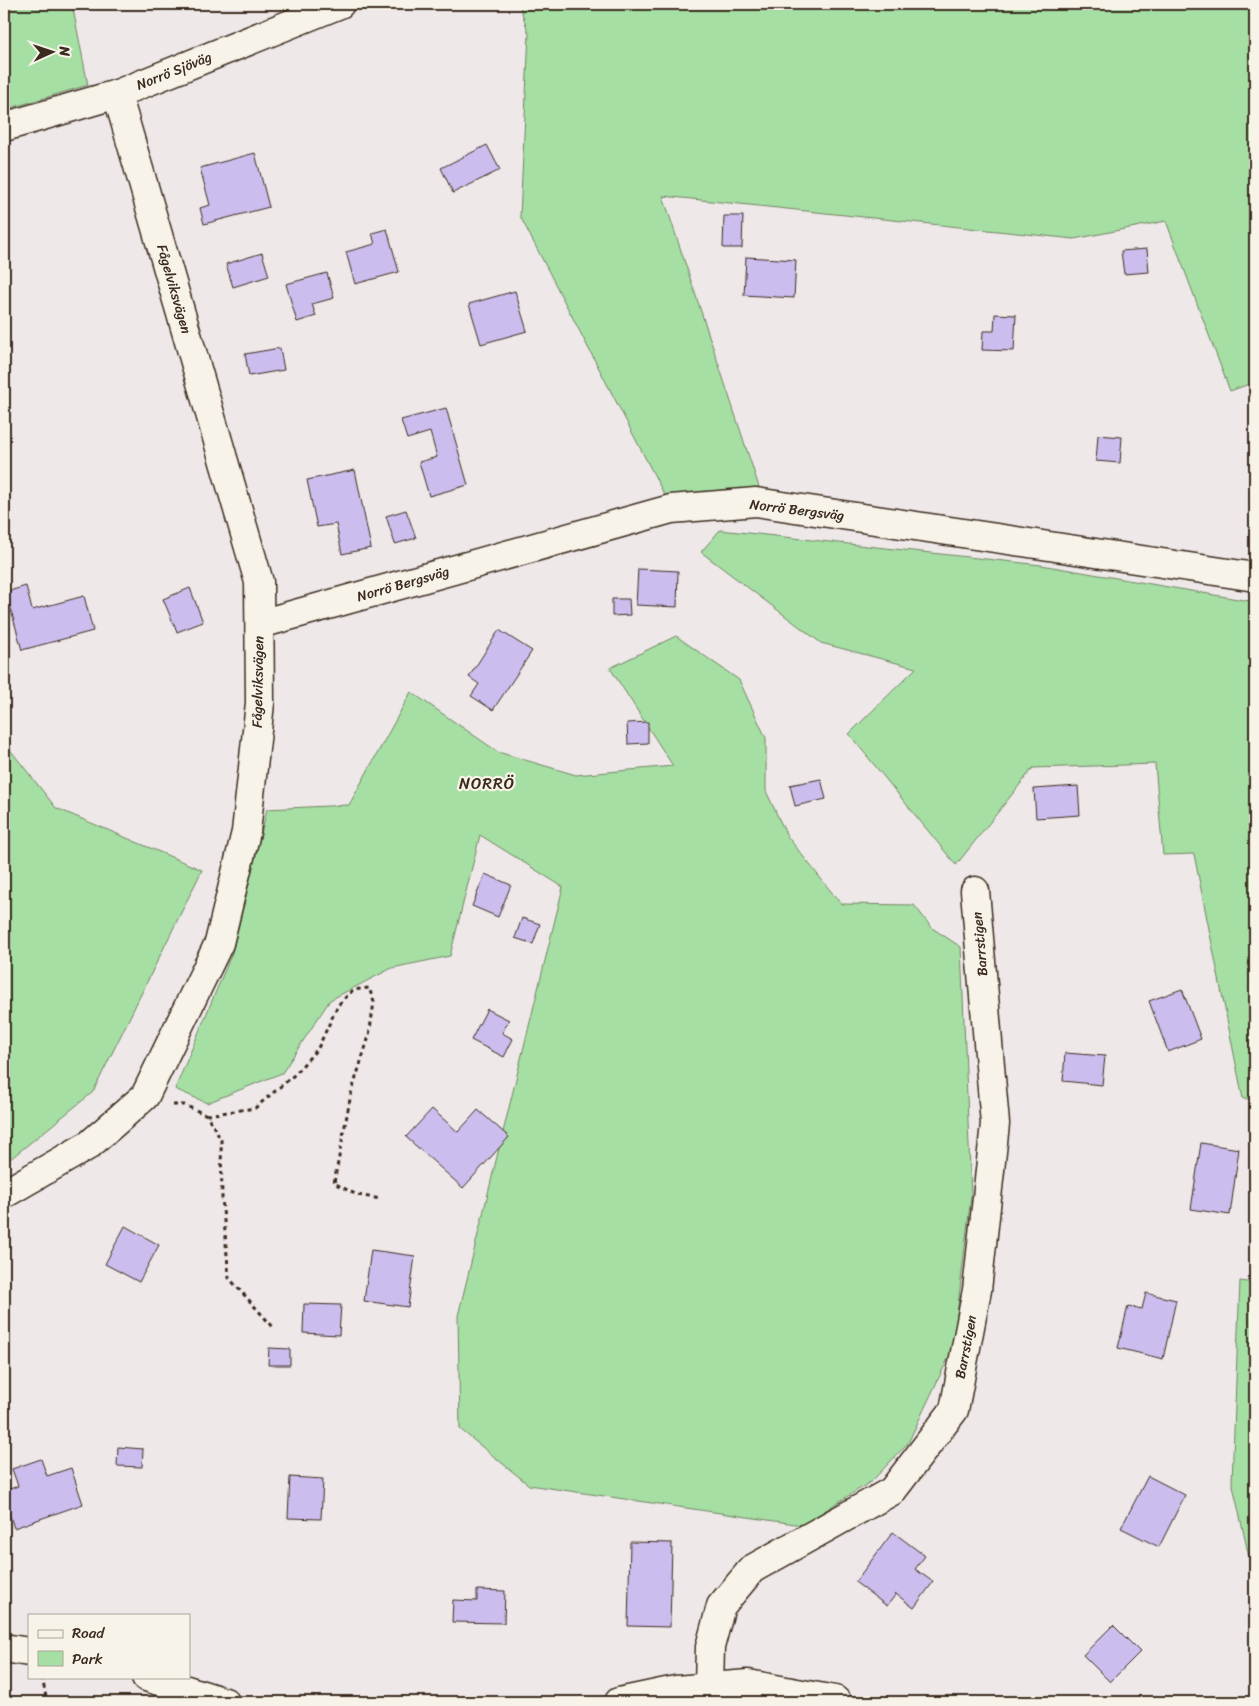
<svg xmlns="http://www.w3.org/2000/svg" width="1259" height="1706" font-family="Sriracha,sans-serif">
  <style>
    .green { fill: #a6dfa4; stroke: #708461 }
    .building { fill: #ccbdef; stroke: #3b2a1e }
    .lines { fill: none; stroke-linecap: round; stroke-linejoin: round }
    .minor-casing { stroke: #3b2a1e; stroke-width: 31 }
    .path { stroke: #3b2a1e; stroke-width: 3; stroke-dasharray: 4 4; stroke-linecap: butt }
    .minor { stroke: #f7f3e8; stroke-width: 28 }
    .labels { text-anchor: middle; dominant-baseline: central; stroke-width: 4.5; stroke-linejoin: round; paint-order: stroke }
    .street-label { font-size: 14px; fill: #3b2a1e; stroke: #f7f3e8 }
    .quarter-label { font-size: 16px; letter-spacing: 1px; fill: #3b2a1e; stroke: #f7f3e8 }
  </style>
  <rect width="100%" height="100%" fill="#eee8e9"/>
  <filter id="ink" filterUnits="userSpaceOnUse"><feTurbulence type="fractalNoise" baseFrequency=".02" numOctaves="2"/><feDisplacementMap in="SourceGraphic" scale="10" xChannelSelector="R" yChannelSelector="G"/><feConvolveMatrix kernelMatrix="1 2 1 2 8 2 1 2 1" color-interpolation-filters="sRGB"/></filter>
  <g filter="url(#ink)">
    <!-- green -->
    <g class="green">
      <path d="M4,4H72L88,85L4,110Z"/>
      <path d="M519,4H1255V382L1230,391L1166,221L1074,239L663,196L759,487L665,496L520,216L529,34Z"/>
      <path d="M720,530L1041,565L1255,602V1098L1243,1099L1194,854L1163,855L1155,764L1033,768L956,865L849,734L916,668L821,643L701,552Z"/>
      <path d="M676,636L739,680L766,738V791L787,836L841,904L914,905L932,928L961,947L971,1196L953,1348L908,1443L872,1481L802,1525L529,1485L460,1429L458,1316L563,887L480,835L450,956L392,968L330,1000L282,1073L207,1103L175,1089L232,953L267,809L349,805L411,692L498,752L576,775L673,766L610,668Z"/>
      <path d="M4,742L56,808L202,870L93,1092L4,1164Z"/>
      <path d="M1240,1281L1255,1283V1584L1232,1481Z"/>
    </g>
    <!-- building -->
    <g class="building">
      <path d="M487,145L500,170L453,193L441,168Z"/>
      <path d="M255,153L269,207L204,224L200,208L210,205L200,168Z"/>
      <path d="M724,216H743L742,248H723Z"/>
      <path d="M387,229L399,272L355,284L346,252L375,244L372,233Z"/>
      <path d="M1147,249L1149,272L1124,274L1121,251Z"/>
      <path d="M262,253L269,276L233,287L226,264Z"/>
      <path d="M746,257L796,260L794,298L744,295Z"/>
      <path d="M327,273L334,298L312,304L316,316L297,322L286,284Z"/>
      <path d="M515,291L527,331L481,344L469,304Z"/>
      <path d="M995,314L1016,315L1014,351L982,350L983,331H994Z"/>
      <path d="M280,348L284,370L249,376L245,354Z"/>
      <path d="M446,408L468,485L429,496L419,462L437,457L430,432L407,439L401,420Z"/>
      <path d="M1098,435L1122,437L1120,463L1096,461Z"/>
      <path d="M355,470L371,548L342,554L336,524L317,527L307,480Z"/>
      <path d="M406,510L416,538L395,544L386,516Z"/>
      <path d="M638,569L678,571L677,607L636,605Z"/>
      <path d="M26,586L32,610L84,596L93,631L22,650L6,592Z"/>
      <path d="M190,588L203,622L177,632L163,599Z"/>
      <path d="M612,599H629L630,615L612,616Z"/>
      <path d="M499,630L532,651L493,710L471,696L479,684L469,677Z"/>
      <path d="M648,722V743L628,744L627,723Z"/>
      <path d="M821,779L826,799L795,806L790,785Z"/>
      <path d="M1078,786L1080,815L1036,818L1034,789Z"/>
      <path d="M485,874L511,885L498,917L472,906Z"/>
      <path d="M522,918L540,924L533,944L515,938Z"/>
      <path d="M1182,989L1201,1039L1168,1052L1149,1001Z"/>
      <path d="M487,1009L509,1020L502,1033L513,1039L504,1057L471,1040Z"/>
      <path d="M1065,1053L1105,1056L1102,1085L1063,1081Z"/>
      <path d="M432,1109L458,1132L478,1110L509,1137L463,1188L406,1137Z"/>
      <path d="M1201,1143L1239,1149L1230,1215L1191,1209Z"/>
      <path d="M125,1226L159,1245L139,1282L105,1264Z"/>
      <path d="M371,1250L415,1256L408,1307L364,1301Z"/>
      <path d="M1146,1293L1176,1300L1163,1359L1118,1348L1128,1306L1142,1309Z"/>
      <path d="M304,1304L341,1305L339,1335L303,1333Z"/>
      <path d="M269,1348L290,1349V1365H268Z"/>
      <path d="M118,1447L143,1449L142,1467L117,1466Z"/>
      <path d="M41,1459L47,1476L71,1468L83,1504L14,1528L4,1498V1491L18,1486L12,1469Z"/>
      <path d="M1148,1476L1185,1495L1159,1547L1121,1528Z"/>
      <path d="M290,1477L323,1479L321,1519L288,1518Z"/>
      <path d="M893,1532L925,1556L915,1569L933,1582L914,1608L896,1594L887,1606L855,1582Z"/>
      <path d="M630,1542L672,1543L670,1627L628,1626Z"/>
      <path d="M477,1590L505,1591L504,1623L452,1622L453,1600L477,1601Z"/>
      <path d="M1113,1625L1140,1652L1110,1682L1083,1655Z"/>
    </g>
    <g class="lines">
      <!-- minor casing -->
      <g class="minor-casing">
        <g id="minor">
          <path d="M4,127L117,94L340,4"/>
          <path d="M260,624L671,509L756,502L1255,577"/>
          <path d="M4,1194L89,1145L145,1096L219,943L246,832L260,703L259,582L117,94"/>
          <path d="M4,1648L29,1652"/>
          <path d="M146,1677L225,1702"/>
          <path d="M709,1687L710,1647L721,1606L752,1569L892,1491L954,1410L977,1290L995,1124L975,891"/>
          <path d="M619,1702L676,1690L748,1684L835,1700L837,1702"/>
        </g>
      </g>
      <!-- path -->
      <g class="path">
        <path d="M173,1105H184L207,1115L221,1140L222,1198L229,1278L273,1327"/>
        <path d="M207,1115L255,1108L293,1076L318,1048L338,1005L353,990L369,988L374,1002L369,1036L351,1094L334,1183L357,1195L381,1199"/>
        <path d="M42,1677L47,1702"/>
      </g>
      <!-- minor -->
      <use href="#minor" class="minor"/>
    </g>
  </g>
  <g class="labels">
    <!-- street labels -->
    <g class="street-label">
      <text transform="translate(174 71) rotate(-22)">Norrö Sjöväg</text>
      <text transform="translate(174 289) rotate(74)">Fågelviksvägen</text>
      <text transform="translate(797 510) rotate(7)">Norrö Bergsväg</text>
      <text transform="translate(403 584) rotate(-16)">Norrö Bergsväg</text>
      <text transform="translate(258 682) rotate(-89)">Fågelviksvägen</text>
      <text transform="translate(980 944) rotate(-95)">Barrstigen</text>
      <text transform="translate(966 1347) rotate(-79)">Barrstigen</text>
    </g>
    <!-- quarter labels -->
    <g class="quarter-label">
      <text x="487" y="783">NORRÖ</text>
    </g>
  </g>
  <!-- margin -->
  <rect width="1259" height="1706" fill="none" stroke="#f7f3e8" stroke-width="20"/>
  <rect x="10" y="10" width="1239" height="1686" fill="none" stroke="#3b2a1e" stroke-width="2" filter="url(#ink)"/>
  <!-- legend -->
  <rect x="28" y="1614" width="162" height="65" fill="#f7f3e8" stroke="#aca397"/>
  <rect x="38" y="1630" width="25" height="8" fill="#f7f3e8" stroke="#aca397"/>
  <text x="72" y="1638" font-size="15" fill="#3b2a1e">Road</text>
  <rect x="38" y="1651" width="25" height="15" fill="#a6dfa4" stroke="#aca397"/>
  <text x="72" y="1664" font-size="15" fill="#3b2a1e">Park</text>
  <!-- north arrow -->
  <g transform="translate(52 52) rotate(87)" stroke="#f7f3e8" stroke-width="4" paint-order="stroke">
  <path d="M0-4L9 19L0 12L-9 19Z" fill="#3b2a1e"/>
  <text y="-8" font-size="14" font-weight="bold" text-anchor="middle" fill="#3b2a1e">N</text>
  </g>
</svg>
